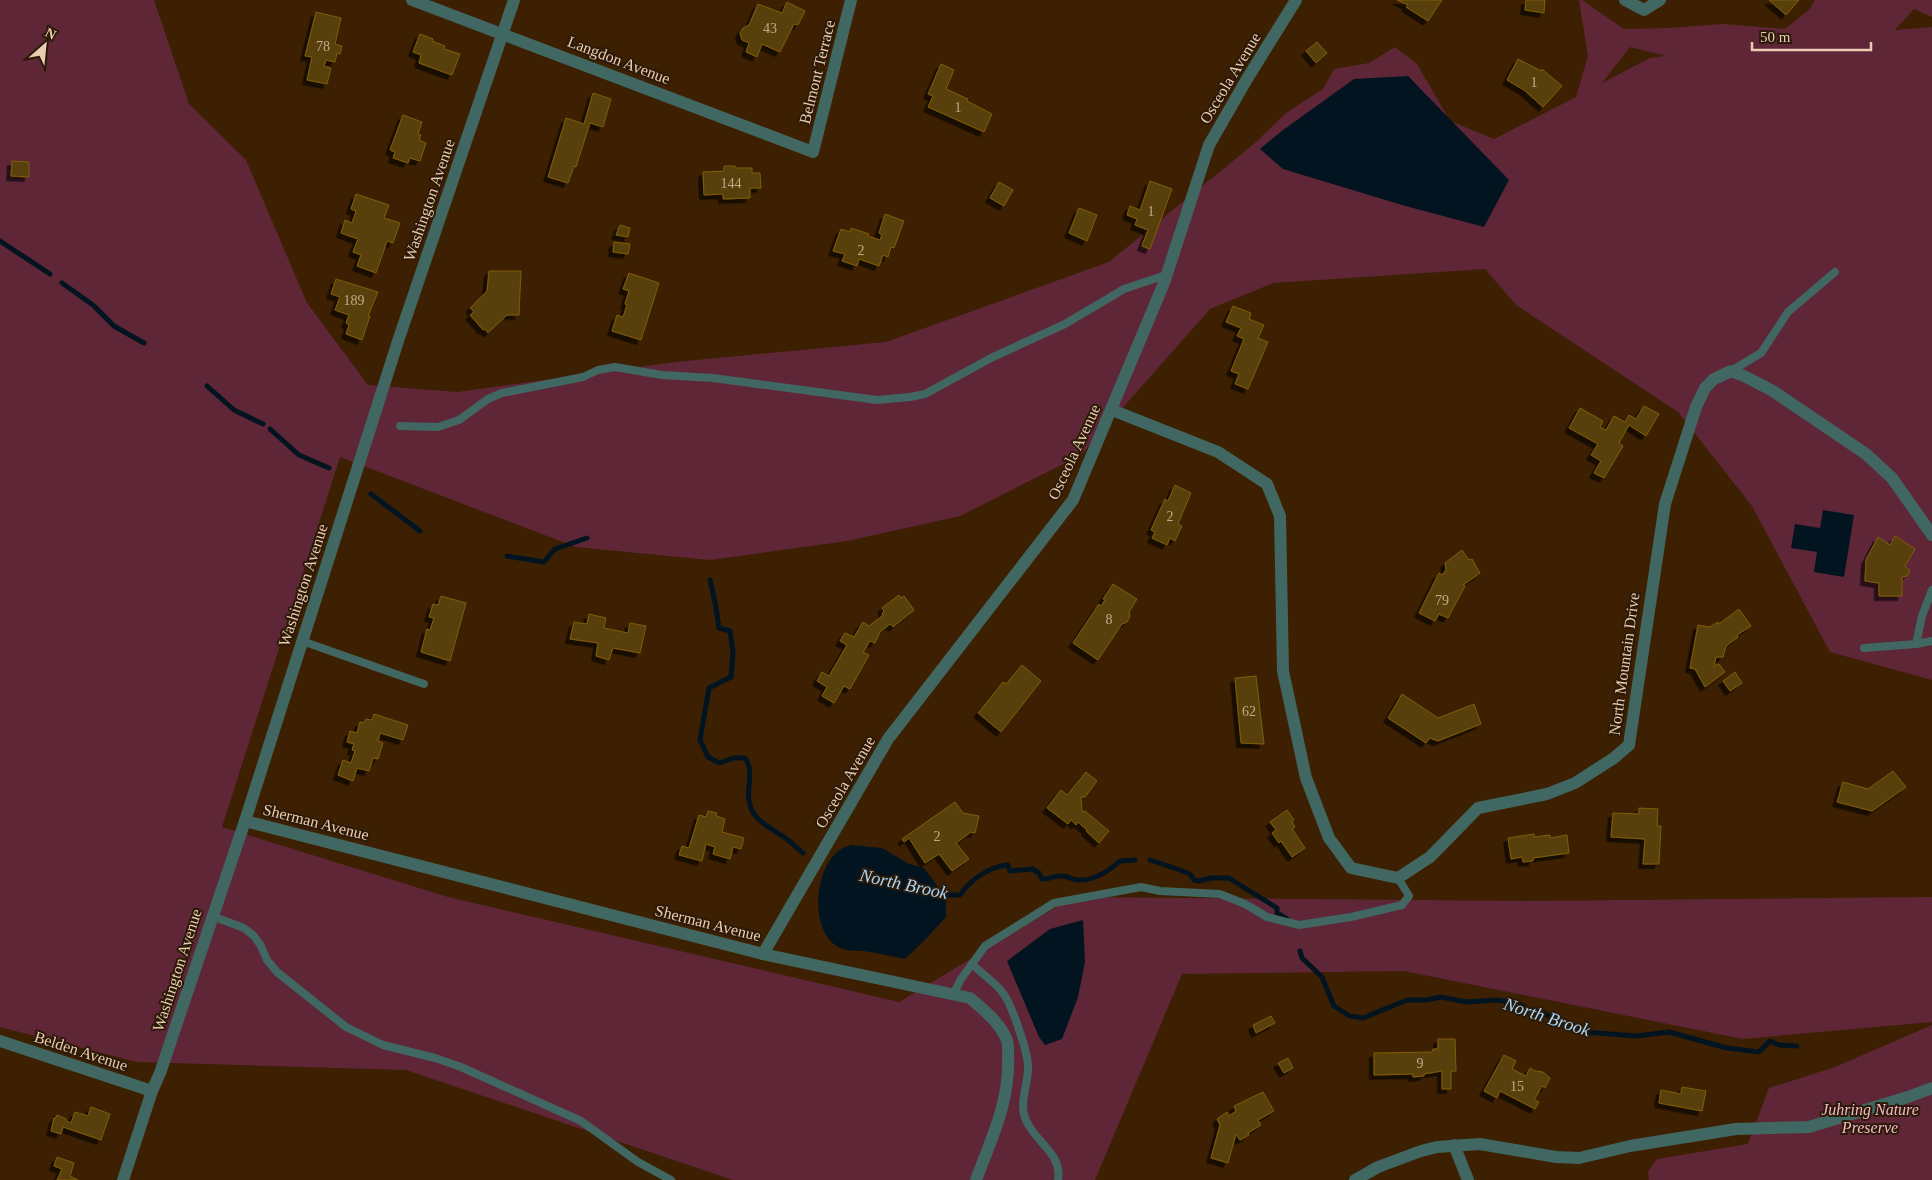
<svg xmlns="http://www.w3.org/2000/svg" width="1932" height="1180" font-family="'Times New Roman',serif">
  <style>
    .green { fill: #5f2638; fill-rule: evenodd }
    .water { fill: #031421 }
    .lines { fill: none; stroke-linecap: round; stroke-linejoin: round }
    .stream { stroke: #031421; stroke-width: 5 }
    .building { fill: #59410b; stroke: #805d07; filter: url(#shadow) }
    .service { stroke: #406761; stroke-width: 8 }
    .minor { stroke: #406761; stroke-width: 12 }
    .labels { text-anchor: middle; dominant-baseline: central; stroke-width: 4; stroke-linejoin: round; paint-order: stroke }
    .number-label { font-size: 14px; fill: #c6a888 }
    .street-label { font-size: 16px; fill: #ebcbb1; stroke: #2c1a08 }
    .park-label { font-size: 16px; font-style: italic; fill: #f5b7c6; stroke: #2c1a08 }
    .water-label { font-size: 18px; font-style: italic; fill: #a6d7fd; stroke: #2c1a08 }
  </style>
  <defs>
    <filter id="shadow"><feDropShadow dx="-4.5" dy="4.5" stdDeviation="0" flood-color="#0009"/></filter>
  </defs>
  <rect width="100%" height="100%" fill="#3d2002"/>
  <!-- green -->
  <g class="green">
    <path d="M0,0H154L189,104L246,160L307,303L368,385L457,392L676,362L886,342L1109,262L1255,143L1286,113L1323,89L1334,69L1369,63L1395,47L1417,64L1450,121L1494,139L1576,97L1588,56L1579,0H1582L1624,29L1670,28L1723,24L1785,29L1810,9L1815,0H1932V17L1914,9L1895,30L1932,27V680L1830,652L1752,506L1678,412L1516,305L1485,269L1273,283L1210,309L1081,455L960,516L847,541L710,560L576,547L340,457L222,827L448,897L899,1002L1073,897L1528,901L1932,897V1022L1743,1039L1404,971L1182,974L1095,1180H733L406,1070L137,1062L0,1027ZM1630,47L1666,56L1650,58L1602,83Z"/>
    <path d="M1932,1025V1180H1649L1648,1172L1657,1159L1748,1144L1769,1088L1835,1067Z"/>
  </g>
  <!-- water -->
  <g class="water">
    <path d="M1408,76L1509,180L1484,227L1402,205L1283,169L1260,149L1283,130L1354,79Z"/>
    <path d="M1823,510L1854,515L1844,577L1814,572L1817,552L1791,548L1795,524L1820,528Z"/>
    <path d="M851,845L882,848L909,864L924,868L946,897V917L924,941L905,959C894,957 882,954 871,952C862,950 848,952 840,948C809,932 814,872 837,852C841,848 846,847 851,845Z"/>
    <path d="M1083,920L1085,962L1078,997L1062,1039L1045,1045L1039,1037L1007,961L1050,929Z"/>
  </g>
  <g class="lines">
    <!-- stream -->
    <g class="stream">
      <path d="M0,241L50,274"/>
      <path d="M62,283L93,305L114,326L144,343"/>
      <path d="M207,386L234,410L263,424"/>
      <path d="M270,429L299,455L329,468"/>
      <path d="M371,494L420,531"/>
      <path d="M507,556L544,562L555,549L587,538"/>
      <path d="M710,580L715,602L719,628L730,631L733,652L731,677L709,688L700,740L708,757L719,763L734,758H745C757,775 741,793 754,814C761,825 778,832 788,840C793,844 798,849 803,853"/>
      <path d="M1150,860L1180,870L1190,874L1194,880L1199,881L1211,878H1229L1277,908V913L1287,919"/>
      <path d="M941,895H960C970,880 990,866 1008,865L1010,871L1032,869L1039,873L1042,879C1049,880 1055,875 1061,876C1067,876 1072,879 1077,880C1093,881 1109,871 1120,861L1135,860"/>
      <path d="M1300,951L1302,958L1322,977L1334,1006L1350,1016L1363,1018L1407,1000H1427L1441,997L1466,1002L1497,1000L1519,1004L1529,1010H1539L1557,1021L1583,1032L1637,1036L1669,1032L1727,1048L1759,1052L1770,1041L1779,1045L1797,1046"/>
    </g>
  </g>
  <!-- building -->
  <g class="building">
    <path d="M1397,0H1442L1428,21L1406,7L1408,5Z"/>
    <path d="M1526,0H1545L1544,13L1525,10Z"/>
    <path d="M1769,0H1799L1786,15Z"/>
    <path d="M787,2L805,11L798,25L794,24L780,52L762,44L757,57L746,52L749,43L742,40L740,33L743,28L749,25L758,4L782,13Z"/>
    <path d="M316,12L341,18L335,44L342,46L340,54L337,53L335,62L326,60L324,66L331,68L327,84L307,80L312,57L305,56Z"/>
    <path d="M420,34L433,39L432,41L445,46L444,49L460,54L452,75L419,63L421,55L413,52Z"/>
    <path d="M1317,42L1327,53L1316,63L1306,51Z"/>
    <path d="M1518,59L1541,71L1542,69L1562,86L1543,107L1524,90L1507,80Z"/>
    <path d="M941,64L954,70L946,89L968,99L967,101L992,114L984,132L928,107L933,96L928,94Z"/>
    <path d="M593,93L611,99L603,127L590,123L576,167L574,166L568,183L548,177L566,118L584,124Z"/>
    <path d="M403,115L422,122L418,134L421,135L419,140L426,143L420,161L410,158L408,163L393,158L395,152L390,150Z"/>
    <path d="M12,161L29,162V177L11,176Z"/>
    <path d="M724,166H735V168H752V173H760L761,188H750V198L723,199V194L704,195L703,172L724,171Z"/>
    <path d="M1150,181L1172,189L1150,249L1142,246L1148,230L1135,225L1137,219L1127,215L1130,206L1140,210Z"/>
    <path d="M999,182L1013,190L1004,206L990,198Z"/>
    <path d="M356,194L389,205L384,218L400,223L393,243L387,241L376,273L357,266L361,255L353,252L358,239L341,233L345,220L352,223L356,211L351,209Z"/>
    <path d="M1079,208L1097,215L1087,241L1069,233Z"/>
    <path d="M885,214L904,221L894,248L891,247L888,257L883,255L879,266L859,259L857,266L842,261L845,254L833,251L841,229L850,232L851,228L869,234L868,236L880,240L882,235L879,233Z"/>
    <path d="M620,225L630,228L628,237L616,235Z"/>
    <path d="M614,242L630,244L628,254L613,252Z"/>
    <path d="M489,271H521L519,315H507L488,333L485,329L483,330L470,315L474,312L470,308L487,291Z"/>
    <path d="M629,273L659,283L641,340L612,331L617,315L623,317L627,305L625,304L629,291L623,289Z"/>
    <path d="M336,279L378,292L368,316H370L362,340L346,334L349,325L346,323L349,315L335,310L340,297L331,294Z"/>
    <path d="M1233,306L1251,313L1249,319L1264,325L1258,338L1268,342L1248,389L1235,384L1239,374L1231,371L1244,339L1237,336L1241,328L1226,322Z"/>
    <path d="M1644,406L1659,414L1646,436L1629,425L1619,443L1623,446L1604,478L1594,473L1601,461L1591,455L1598,444L1569,428L1580,408L1603,421L1600,427L1606,430L1614,416L1625,422L1629,415L1636,419Z"/>
    <path d="M1175,485L1191,493L1178,524L1182,526L1175,541L1170,538L1167,545L1152,538L1155,532L1151,530L1165,499L1168,501Z"/>
    <path d="M1895,536L1915,549L1905,566L1910,571L1907,576L1902,577V596H1879V583L1865,581L1866,560L1878,537L1890,545Z"/>
    <path d="M1462,550L1469,560L1472,559L1480,573L1463,585L1465,586L1448,618L1439,614L1435,621L1419,613L1439,573L1442,575L1446,570L1445,563Z"/>
    <path d="M1113,584L1137,599L1129,612L1130,616L1127,622L1122,624L1098,660L1073,643L1099,604L1101,606L1105,600L1103,599Z"/>
    <path d="M899,595L901,598L904,596L914,610L893,627L890,624L880,632L875,643L870,641L863,652L869,655L850,689L844,686L834,703L822,696L827,687L817,681L822,672L829,676L847,645L840,641L845,633L854,637L863,622L869,626L883,615L882,613L884,611L882,608Z"/>
    <path d="M441,596L466,603L450,661L421,652L427,629L430,630L434,618L429,617L433,604L438,605Z"/>
    <path d="M1739,609L1751,626L1737,635L1738,637L1726,646L1723,657H1716L1714,666L1719,664L1725,672L1705,687L1695,669L1690,668L1698,625L1710,627L1718,622L1719,624Z"/>
    <path d="M589,614L606,618L604,628L628,633L630,623L646,626L640,653L613,648L609,660L596,656L598,643L570,639L574,622L587,624Z"/>
    <path d="M1022,665L1041,681L1001,732L978,713L1003,682L1006,684Z"/>
    <path d="M1735,672L1742,683L1730,691L1723,681Z"/>
    <path d="M1256,676L1264,744L1241,743L1235,678Z"/>
    <path d="M1402,694L1438,718L1474,704L1481,724L1438,741L1430,738L1426,743L1388,718Z"/>
    <path d="M374,714L408,725L403,740L380,733L378,741L383,743L378,759L373,758L369,771L357,768L353,781L338,775L343,760L351,763L355,751L352,750L354,744L347,742L350,731L357,733L360,722L364,723L366,719L372,720Z"/>
    <path d="M1893,771L1906,787L1872,811L1837,802L1843,782L1868,789Z"/>
    <path d="M1086,772L1097,781L1085,797H1081L1082,812L1085,811L1109,831L1099,843L1086,831L1087,830L1078,822L1076,825L1071,820L1068,824L1047,808L1061,790L1067,795Z"/>
    <path d="M955,802L963,813L979,816L975,833L971,832L956,843L969,859L952,871L939,854L925,863L909,838L904,842L902,839Z"/>
    <path d="M1639,808L1658,809L1657,826H1661L1659,864H1643L1645,839L1611,837L1613,813L1639,814Z"/>
    <path d="M1287,810L1294,820L1292,822L1295,827L1292,829L1305,848L1292,857L1281,841L1279,843L1272,833L1276,830L1270,822Z"/>
    <path d="M708,811L717,813L716,816L725,819L722,832L744,838L741,849L733,847L730,859L713,854L715,847L706,844L702,861L679,855L682,846L689,848L699,815L706,817Z"/>
    <path d="M1534,834V837L1550,835V838L1567,835L1569,853L1533,858V861L1523,862L1522,857L1511,859L1508,838Z"/>
    <path d="M1271,1016L1275,1023L1256,1033L1253,1025Z"/>
    <path d="M1438,1039H1455L1456,1071H1451V1089H1442V1071L1424,1074V1076L1413,1077V1074L1374,1075V1053L1432,1052L1433,1049H1438Z"/>
    <path d="M1504,1055L1516,1061L1512,1069L1526,1076L1530,1068L1535,1071L1543,1072L1550,1078L1545,1088L1542,1086L1534,1100L1539,1102L1535,1109L1500,1091L1497,1098L1484,1091Z"/>
    <path d="M1288,1058L1293,1068L1284,1073L1278,1063Z"/>
    <path d="M1682,1087L1706,1091L1702,1111L1659,1103L1661,1090L1681,1094Z"/>
    <path d="M1263,1092L1274,1111L1258,1120L1261,1125L1248,1133L1249,1135L1240,1140L1236,1134L1228,1163L1211,1158L1220,1125L1217,1119L1227,1112L1229,1116L1236,1111L1234,1106Z"/>
    <path d="M91,1107L110,1114L101,1140L63,1127L61,1134L51,1131L54,1118L55,1119L57,1115L66,1119V1121L71,1123L75,1112L88,1116Z"/>
    <path d="M57,1157L74,1163L70,1176L78,1180H57L62,1169L54,1166Z"/>
  </g>
  <g class="lines">
    <!-- service -->
    <g class="service">
      <path d="M1731,371L1761,353L1788,312L1835,272"/>
      <path d="M400,426L438,427L459,420L488,399L502,393L583,377L598,370L615,367L662,375L713,378L877,400L910,397L925,394L993,357L1065,324L1124,289L1166,275"/>
      <path d="M1932,590L1922,616L1916,644L1932,641"/>
      <path d="M302,641L424,684"/>
      <path d="M1864,648L1916,644"/>
      <path d="M212,916L244,928L254,936L261,946L267,960L277,972L346,1027L383,1045L435,1058L461,1067L581,1121L638,1162L671,1180"/>
      <path d="M972,964C982,974 995,982 1003,993C1012,1005 1027,1050 1028,1065C1029,1082 1019,1102 1025,1118C1033,1141 1063,1153 1058,1180"/>
      <path d="M953,995L961,979L985,946L1054,903L1141,887L1160,891L1220,894L1245,904L1267,917L1299,925L1351,917L1402,905L1409,896L1398,878"/>
    </g>
    <!-- minor -->
    <g class="minor">
      <path d="M412,0L813,152L851,0"/>
      <path d="M1625,0L1644,10L1660,0"/>
      <path d="M1112,410L1218,452L1267,484L1280,516L1283,671L1306,778L1329,838L1351,868L1398,878L1430,857L1478,808L1547,794L1575,783L1614,758L1629,745L1665,504L1696,407L1705,388L1714,379L1731,371L1742,375L1773,391L1866,454L1892,478L1932,535"/>
      <path d="M245,821L763,954L970,998C984,1010 998,1021 1006,1038C1009,1043 1008,1051 1008,1057C1010,1101 991,1140 976,1180"/>
      <path d="M763,954L888,739L1073,500L1164,283L1209,145L1247,79L1296,0"/>
      <path d="M0,1041L152,1091"/>
      <path d="M1454,1145L1468,1180"/>
      <path d="M123,1180L152,1091L160,1073L245,821L398,341L514,0"/>
      <path d="M1355,1180L1378,1167L1421,1151L1437,1147L1480,1144L1556,1157L1579,1158L1630,1146L1736,1129L1809,1127L1908,1097L1932,1088"/>
    </g>
  </g>
  <g class="labels">
    <!-- number labels -->
    <g class="number-label">
      <text x="770" y="28">43</text>
      <text x="323" y="46">78</text>
      <text x="1534" y="82">1</text>
      <text x="958" y="107">1</text>
      <text x="731" y="183">144</text>
      <text x="1151" y="211">1</text>
      <text x="861" y="250">2</text>
      <text x="354" y="300">189</text>
      <text x="1170" y="516">2</text>
      <text x="1442" y="600">79</text>
      <text x="1109" y="619">8</text>
      <text x="1249" y="711">62</text>
      <text x="937" y="836">2</text>
      <text x="1420" y="1063">9</text>
      <text x="1517" y="1086">15</text>
    </g>
    <!-- street labels -->
    <g class="street-label">
      <text transform="translate(619 60) rotate(21)">Langdon Avenue</text>
      <text transform="translate(817 72) rotate(-76)">Belmont Terrace</text>
      <text transform="translate(1230 78) rotate(-59)">Osceola Avenue</text>
      <text transform="translate(429 200) rotate(-71)">Washington Avenue</text>
      <text transform="translate(1074 452) rotate(-65)">Osceola Avenue</text>
      <text transform="translate(303 585) rotate(-72)">Washington Avenue</text>
      <text transform="translate(1624 664) rotate(-82)">North Mountain Drive</text>
      <text transform="translate(845 782) rotate(-60)">Osceola Avenue</text>
      <text transform="translate(316 822) rotate(14)">Sherman Avenue</text>
      <text transform="translate(708 923) rotate(14)">Sherman Avenue</text>
      <text transform="translate(177 970) rotate(-72)">Washington Avenue</text>
      <text transform="translate(81 1051) rotate(18)">Belden Avenue</text>
    </g>
    <!-- park labels -->
    <g class="park-label">
      <text x="1870" y="1109">Juhring Nature<tspan x="1870" dy="18">Preserve</tspan></text>
    </g>
    <!-- water labels -->
    <g class="water-label">
      <text transform="translate(904 884) rotate(12)">North Brook</text>
      <text transform="translate(1547 1017) rotate(18)">North Brook</text>
    </g>
  </g>
  <!-- north arrow -->
  <g transform="translate(45 45) rotate(27)" stroke="#2c1a08" stroke-width="4" paint-order="stroke">
  <path d="M0-4L9 19L0 12L-9 19Z" fill="#ebcbb1"/>
  <text y="-8" font-size="14" font-weight="bold" text-anchor="middle" fill="#ebcbb1">N</text>
  </g>
  <!-- scale -->
  <path d="M1752 42v8h119v-8" fill="none" stroke="#ebcbb1" stroke-width="2.5"/>
  <text x="1760" y="42" font-size="15" fill="#ebcbb1" stroke="#2c1a08" stroke-width="4" paint-order="stroke">50 m</text>
</svg>
